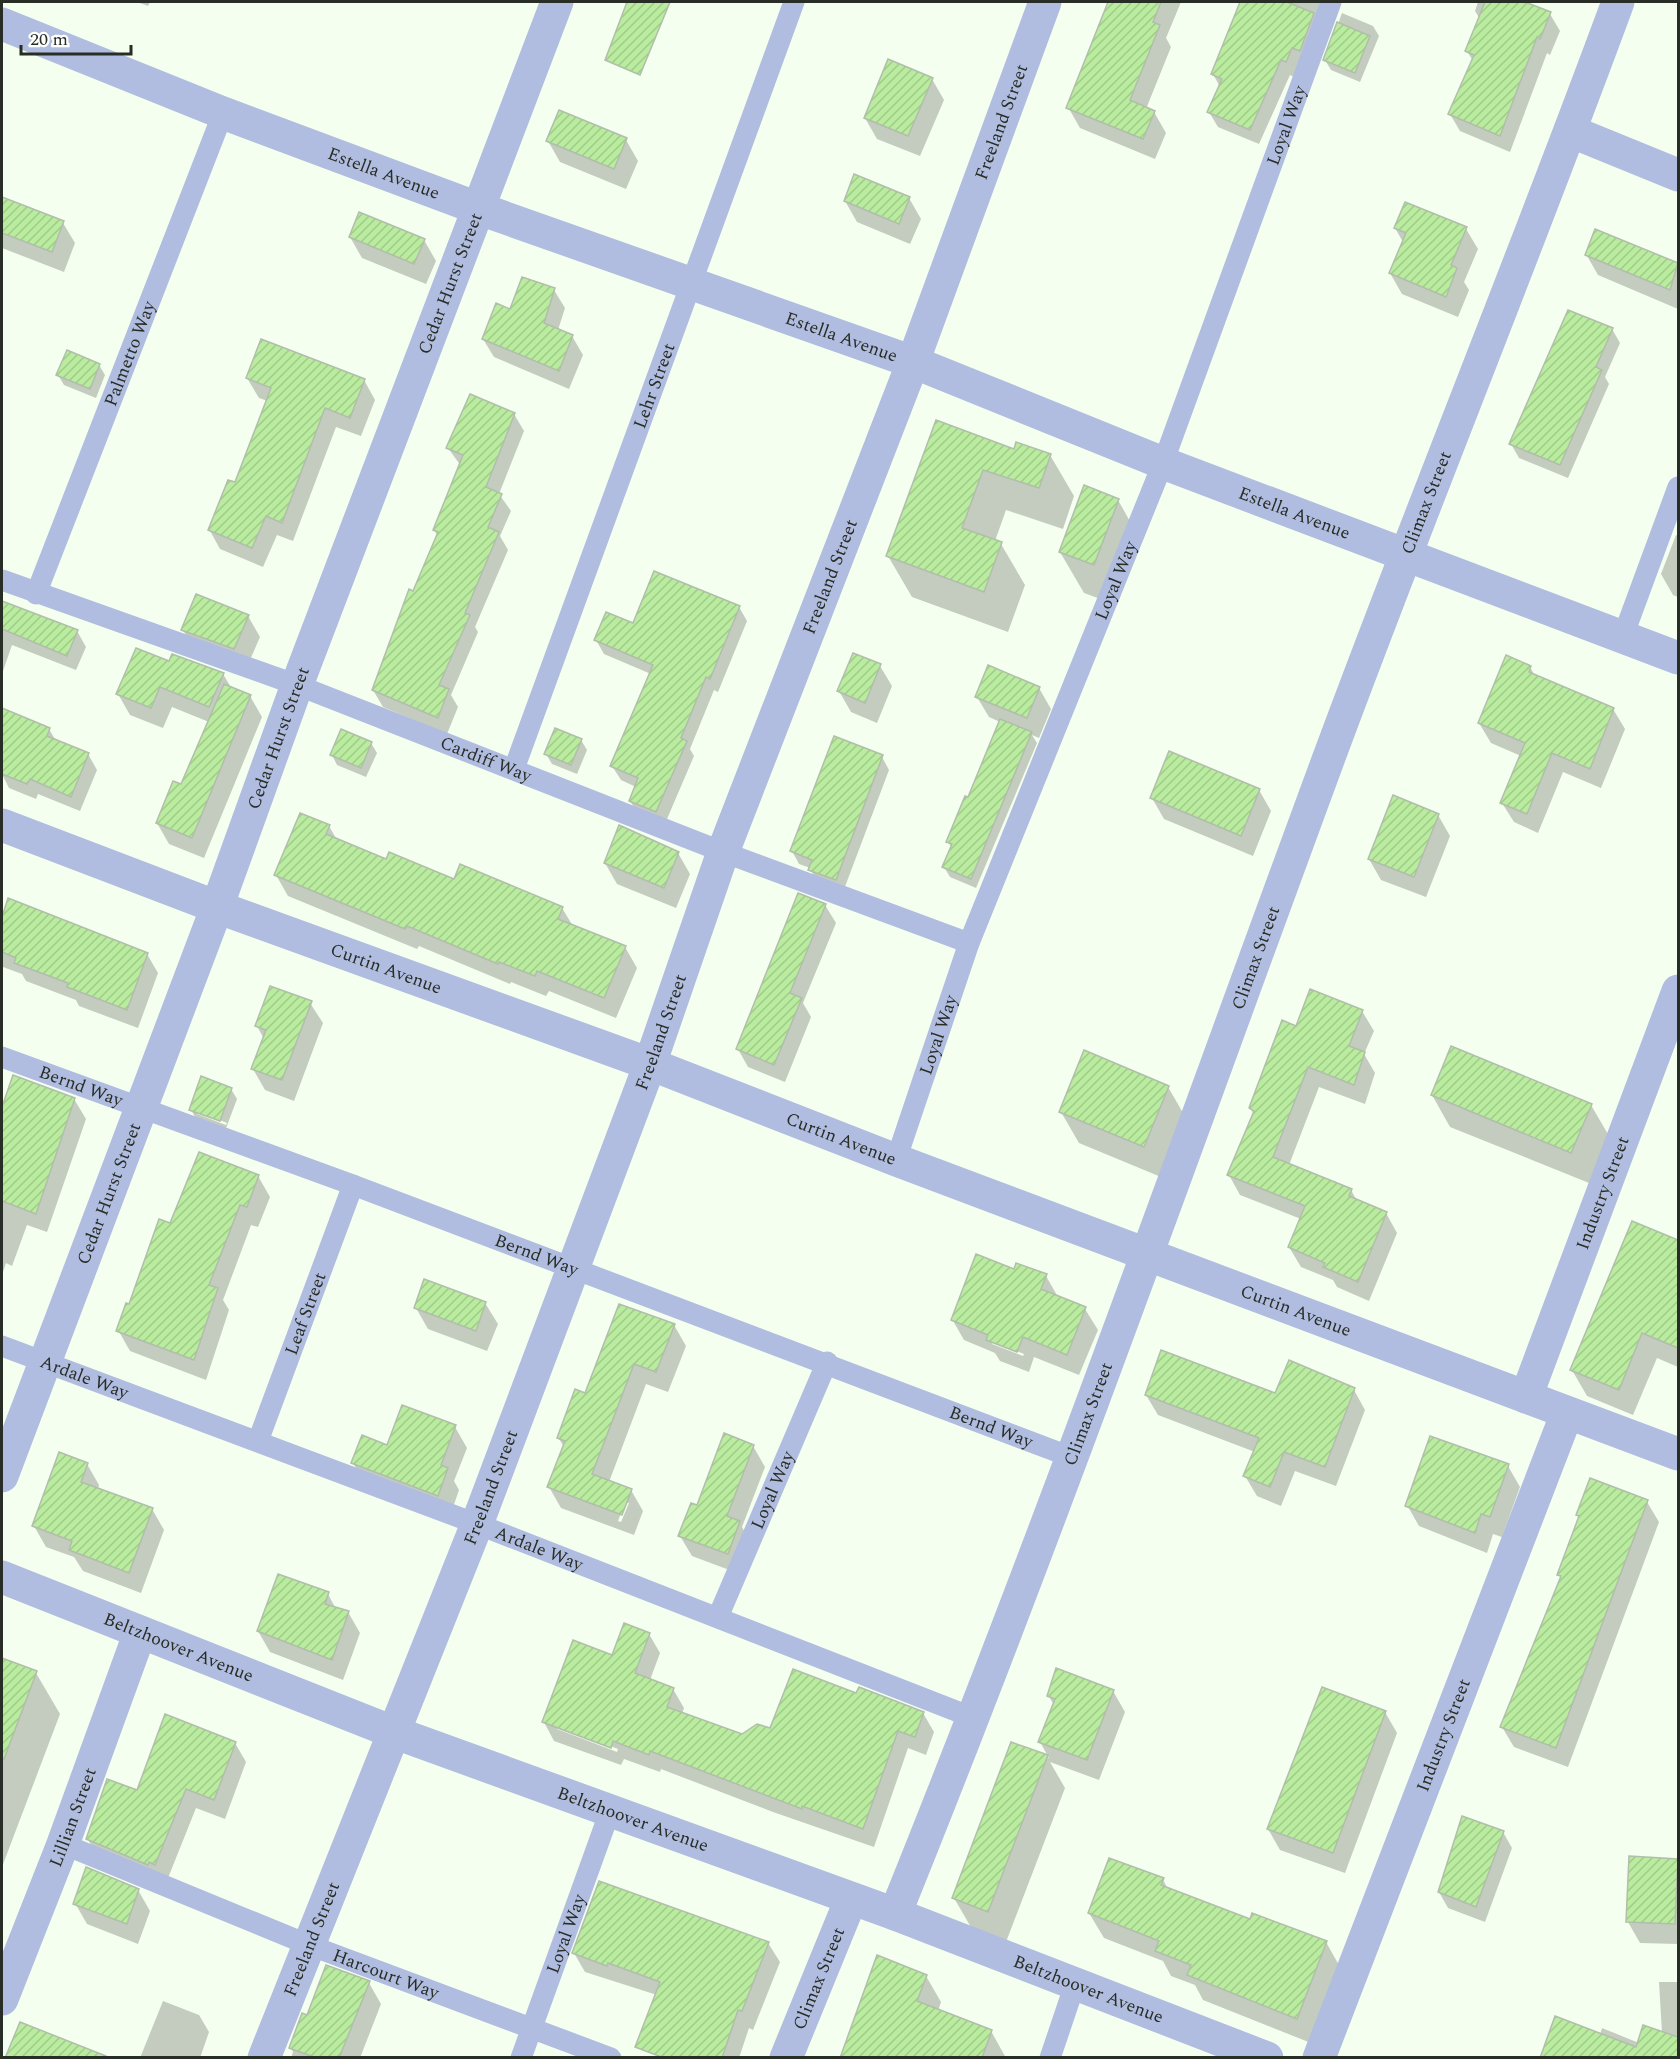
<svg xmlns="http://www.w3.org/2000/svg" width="1680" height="2059" font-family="Spectral,serif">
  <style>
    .shadow { fill: #0003; fill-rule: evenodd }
    .building { fill: url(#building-hatch); stroke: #b1beab; stroke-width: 1.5 }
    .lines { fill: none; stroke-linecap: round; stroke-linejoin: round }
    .service { stroke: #b0bde0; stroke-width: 21 }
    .minor { stroke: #b0bde0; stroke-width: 33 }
    .tertiary { stroke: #b0bde0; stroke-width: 33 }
    .labels { text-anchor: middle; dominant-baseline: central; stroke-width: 5; stroke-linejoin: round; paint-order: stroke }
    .street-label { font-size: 18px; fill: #282d25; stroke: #fff }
  </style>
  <defs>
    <pattern id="building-hatch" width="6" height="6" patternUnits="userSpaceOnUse" patternTransform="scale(1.5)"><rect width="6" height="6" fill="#baec9f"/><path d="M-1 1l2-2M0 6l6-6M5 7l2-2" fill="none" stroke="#a0cb89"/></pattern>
  </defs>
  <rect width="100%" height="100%" fill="#f4ffef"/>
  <!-- shadow -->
  <g class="shadow">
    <path d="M137,2H150L148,6Z"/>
    <path d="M1110,2H1181L1166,38L1171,47L1146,109L1154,112L1166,133L1155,159L1080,128L1068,107Z"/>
    <path d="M1242,2H1325L1294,77L1290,75L1259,144L1218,127L1209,112L1220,87L1213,74Z"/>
    <path d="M1478,2H1521L1550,14L1560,31L1550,55L1547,53L1510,152L1460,131L1450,114L1473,61L1467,51L1480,19L1475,11Z"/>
    <path d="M1342,13L1373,26L1379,36L1360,82L1331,70L1325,60Z"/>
    <path d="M932,79L944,100L920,156L877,139L865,118Z"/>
    <path d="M560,112L626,140L638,161L626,189L560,162L548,141Z"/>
    <path d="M909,198L921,219L910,244L857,222L845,201Z"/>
    <path d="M2,199L63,223L75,243L64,272L2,248Z"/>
    <path d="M1395,228L1466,229L1478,249L1464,282L1469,290L1458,317L1402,294L1390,273L1403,242Z"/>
    <path d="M1596,231L1678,265V309L1598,275L1586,254Z"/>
    <path d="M350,237L424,240L436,261L426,284L362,258Z"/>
    <path d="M554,290L565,308L558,330L572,336L583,355L569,389L494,357L483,339L511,311Z"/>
    <path d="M1612,329L1620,343L1605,377L1609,384L1568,478L1519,458L1511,444Z"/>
    <path d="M99,365L105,375L96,398L64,385L58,375Z"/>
    <path d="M247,378L364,380L375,400L361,436L336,427L293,541L277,535L263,567L220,549L209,529L236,484L268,401L259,398Z"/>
    <path d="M514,414L524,431L499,494L511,511L500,536L508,550L475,627L478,632L451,695L458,707L447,734L383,707L373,690L438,536L434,530L461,466L448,448Z"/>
    <path d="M937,422L1014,451L1050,455L1074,496L1063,529L1006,510L995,541L1001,544L1025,585L1008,632L912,597L888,556Z"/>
    <path d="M1118,500L1141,541L1117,605L1084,593L1060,552Z"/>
    <path d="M1676,535L1678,536V597L1673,595L1661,574Z"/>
    <path d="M2,603L77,631L86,647L76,670L12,645L2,674Z"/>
    <path d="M739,607L747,621L718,692L714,690L690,749L694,756L664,826L639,815L630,801L636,787L621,780L612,766L651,674L604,654L596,640L634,625Z"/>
    <path d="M248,616L260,637L246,669L195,651L183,630Z"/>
    <path d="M170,663L223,674L232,689L250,696L262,717L204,858L169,844L157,823L182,786L209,722L172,707L163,728L130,715L118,694Z"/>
    <path d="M880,666L892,686L877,723L851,712L839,691Z"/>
    <path d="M1530,667L1535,676L1613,709L1625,729L1601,788L1563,772L1538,833L1514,822L1502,803L1521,756L1491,743L1479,723Z"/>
    <path d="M1039,688L1051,709L1039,738L1032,735L1037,743L976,888L950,877L944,867L952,848L948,842L969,799L1000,722L989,717L977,697Z"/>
    <path d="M2,710L49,729L56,741L88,754L97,770L80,811L38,794L36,799L9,788L2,774L5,762L2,760Z"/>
    <path d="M581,740L587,750L577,774L552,764L546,754Z"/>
    <path d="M371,743L377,753L366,777L337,765L332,755Z"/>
    <path d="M882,757L889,770L843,892L817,883L810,868L799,864L792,851Z"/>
    <path d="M1259,790L1271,811L1253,856L1164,819L1152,798Z"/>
    <path d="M1438,815L1450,836L1426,897L1381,880L1369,859Z"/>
    <path d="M329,826L337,840L387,861L562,908L573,926L625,947L637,968L616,1018L549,991L546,996L511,982L510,984L419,946L417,949L288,896L276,875Z"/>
    <path d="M678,853L690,874L676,908L617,884L605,863Z"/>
    <path d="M9,900L147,954L158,973L138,1028L79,1006L76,1000L26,981L22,974L3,967L2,921Z"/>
    <path d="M825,905L836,923L803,1003L811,1017L785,1082L748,1067L738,1049Z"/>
    <path d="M310,1003L323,1023L294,1101L265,1090L253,1069L264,1039L257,1026Z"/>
    <path d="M1362,1011L1374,1031L1364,1054L1375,1073L1365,1104L1319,1087L1289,1165L1351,1190L1357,1201L1386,1213L1397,1233L1369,1301L1337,1287L1333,1280L1301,1267L1289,1247L1301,1219L1240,1195L1229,1175L1254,1114L1250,1108L1297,1027Z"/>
    <path d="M14,1077L74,1099L86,1119L47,1232L27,1225L12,1266L6,1263L2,1275V1108Z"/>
    <path d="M1168,1087L1186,1118L1161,1177L1079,1143L1061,1112Z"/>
    <path d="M231,1089L237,1099L225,1131L197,1120L191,1110ZM197,1111L227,1123L226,1125L197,1114Z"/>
    <path d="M1432,1095L1591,1105L1609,1136L1589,1183L1450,1127Z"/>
    <path d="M258,1176L270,1197L258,1227L251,1225L223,1300L229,1310L206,1380L130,1351L118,1330L171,1225Z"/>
    <path d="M1633,1223L1678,1242V1367L1657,1358L1633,1415L1587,1396L1572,1370Z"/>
    <path d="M1015,1271L1046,1276L1058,1297L1085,1309L1098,1330L1079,1375L1034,1357L1029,1372L1000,1361L995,1353L964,1340L952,1319ZM992,1341L1024,1354L1023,1356L992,1344Z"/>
    <path d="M485,1303L498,1324L487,1351L428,1329L416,1308Z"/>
    <path d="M674,1325L686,1346L668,1392L646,1384L609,1482L631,1490L643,1511L634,1535L561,1508L549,1487L564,1447L558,1437L586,1395ZM625,1503H629L621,1522L618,1521Z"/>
    <path d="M1354,1390L1365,1410L1336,1486L1295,1471L1281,1506L1257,1496L1245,1476L1255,1452L1158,1415L1146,1395H1276Z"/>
    <path d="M455,1427L467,1448L454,1481L459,1490L450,1516L365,1484L353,1463L388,1447Z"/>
    <path d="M753,1446L765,1467L742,1527L751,1543L740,1574L692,1556L680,1536L698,1507Z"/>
    <path d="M87,1464L99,1485L98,1490L152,1509L164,1530L141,1593L83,1571L74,1557L46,1547L34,1526Z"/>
    <path d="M1508,1466L1520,1487L1502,1537L1493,1534L1487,1553L1419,1526L1407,1505Z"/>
    <path d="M1647,1502L1659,1522L1568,1767L1514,1747L1502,1727L1561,1579L1559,1575L1580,1519L1578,1515Z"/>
    <path d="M328,1594L336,1609L348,1612L360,1633L343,1680L270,1652L258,1631Z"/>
    <path d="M649,1634L660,1653L650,1680L673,1689L684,1708L682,1714L742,1736L771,1730L857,1695L923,1713L934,1732L926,1755L908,1748L874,1847L773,1812L661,1769L660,1772L624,1759L621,1765L554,1741L544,1722L613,1657ZM557,1726L618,1749L617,1752L557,1729Z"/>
    <path d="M2,1659L36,1673L60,1714L2,1867Z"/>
    <path d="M1113,1691L1125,1712L1099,1780L1050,1762L1065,1788L1006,1942L972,1929L954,1898L1012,1744L1049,1758L1040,1742L1054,1705L1048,1695Z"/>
    <path d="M1385,1712L1397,1733L1345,1873L1280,1850L1268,1829L1293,1761Z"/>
    <path d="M235,1743L246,1762L225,1819L196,1808L166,1883L99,1858L87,1838L138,1792Z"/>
    <path d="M1503,1832L1512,1848L1485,1922L1448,1908L1439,1892Z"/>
    <path d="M1677,1860L1678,1944L1640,1943L1628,1922Z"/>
    <path d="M1163,1880L1168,1889L1251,1921L1326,1942L1340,1967L1311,2043L1203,2000L1195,1985L1171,1976L1163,1961L1104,1938L1089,1913Z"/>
    <path d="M138,1890L150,1911L138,1944L87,1924L75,1903Z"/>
    <path d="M768,1943L780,1962L753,2030L749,2028L739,2058H677L657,1995L585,1972L574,1953Z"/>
    <path d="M926,1976L941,2002L938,2011L991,2031L1006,2058H842Z"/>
    <path d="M1659,1982H1678V2058H1541L1600,2035L1602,2028L1639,2043L1662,2033Z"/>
    <path d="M369,1983L381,2004L360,2058H291L293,2052L291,2048L308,2017Z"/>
    <path d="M163,2001L199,2015L209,2032L200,2058H140Z"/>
  </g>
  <!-- building -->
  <g class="building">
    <path d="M627,2H670L640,75L605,60Z"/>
    <path d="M1108,2H1161L1153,22L1160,25L1130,100L1155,111L1143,139L1066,108Z"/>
    <path d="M1240,2H1287L1314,13L1300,51L1292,48L1286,62L1281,60L1250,130L1207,112L1222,79L1211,74Z"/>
    <path d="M1485,2H1525L1551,12L1540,39L1537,37L1500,136L1448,114L1474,55L1465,51Z"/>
    <path d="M1337,22L1370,36L1355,73L1323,60Z"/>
    <path d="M888,59L933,78L908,136L864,118Z"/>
    <path d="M559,110L627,138L614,169L546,141Z"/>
    <path d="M854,174L910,197L899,224L844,201Z"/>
    <path d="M2,197L64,221L52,252L2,233Z"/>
    <path d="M1405,202L1467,227L1451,265L1457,268L1446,297L1389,273L1406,233L1394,228Z"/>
    <path d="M359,212L425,239L414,264L349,237Z"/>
    <path d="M1595,229L1678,263L1670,290L1585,255Z"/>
    <path d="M522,277L555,288L544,323L573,335L559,371L482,339L496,303L510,309Z"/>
    <path d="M1568,310L1613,328L1596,367L1602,370L1560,465L1509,444Z"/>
    <path d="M261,339L365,379L350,418L325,408L282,523L266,516L252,548L208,530L228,480L235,482L271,388L246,378Z"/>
    <path d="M67,350L100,364L90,389L56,375Z"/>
    <path d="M470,394L515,413L486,487L502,494L488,527L499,532L465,613L470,615L439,685L449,689L438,718L372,690L409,589L413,591L438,532L433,530L463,455L446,448Z"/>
    <path d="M936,420L1014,449L1016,442L1051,454L1039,488L983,470L962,528L1002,542L984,592L886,556Z"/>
    <path d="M1084,485L1119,499L1094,565L1059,552Z"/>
    <path d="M654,571L740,606L710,679L706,677L681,738L687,741L656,812L629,801L638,778L610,766L653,665L594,640L606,612L633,623Z"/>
    <path d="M196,594L249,615L234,649L181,630Z"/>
    <path d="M2,601L78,630L67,656L2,629Z"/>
    <path d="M136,648L169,661L172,654L224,673L209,707L160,687L151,708L116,694Z"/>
    <path d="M853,653L881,664L865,703L837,691Z"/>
    <path d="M1506,655L1531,666L1529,672L1614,708L1590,769L1552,753L1527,814L1500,803L1525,743L1478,723Z"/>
    <path d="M988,665L1040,687L1027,718L975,697Z"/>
    <path d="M224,684L251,695L192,838L156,823L173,781L181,784Z"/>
    <path d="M2,708L50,728L47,736L89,753L71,797L30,779L27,784L2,774Z"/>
    <path d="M1000,719L1032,732L971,879L942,867L952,844L946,842L965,796L968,797Z"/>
    <path d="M555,728L582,739L571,765L544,754Z"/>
    <path d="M341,729L372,742L361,768L330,755Z"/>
    <path d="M834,736L883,755L836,880L808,870L812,860L790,851Z"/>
    <path d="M1169,751L1260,789L1241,836L1150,798Z"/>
    <path d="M1393,795L1439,814L1414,877L1368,859Z"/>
    <path d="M300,813L330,825L326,834L386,859L389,852L454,879L460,864L563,907L558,919L626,946L604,998L537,971L535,976L499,962L498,964L407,926L405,929L274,875Z"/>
    <path d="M619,825L679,852L664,888L604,863Z"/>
    <path d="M798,893L826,904L790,993L802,998L774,1065L736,1049Z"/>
    <path d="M8,898L148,953L127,1010L67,987L68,983L14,963L16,958L2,952V917Z"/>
    <path d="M270,986L312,1001L282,1080L251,1069L266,1030L255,1026Z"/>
    <path d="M1310,989L1363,1010L1349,1046L1365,1052L1354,1085L1308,1067L1273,1157L1352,1189L1349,1196L1387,1212L1358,1282L1323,1267L1325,1263L1288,1247L1305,1206L1227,1175L1254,1111L1249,1108L1282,1020L1296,1026Z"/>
    <path d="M1451,1046L1592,1104L1571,1153L1431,1095Z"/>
    <path d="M1084,1050L1169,1086L1144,1147L1059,1112Z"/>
    <path d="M13,1075L75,1098L36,1214L2,1201V1107Z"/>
    <path d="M201,1076L232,1088L220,1121L189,1110Z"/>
    <path d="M199,1152L259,1175L247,1207L240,1205L209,1285L218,1288L194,1360L116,1331L126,1303L129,1304L159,1219L170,1223Z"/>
    <path d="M1632,1221L1678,1240V1348L1642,1333L1619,1390L1570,1370Z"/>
    <path d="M976,1254L1014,1269L1016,1263L1047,1274L1041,1289L1086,1307L1067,1355L1023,1337L1017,1352L986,1340L988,1335L951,1320Z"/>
    <path d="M424,1279L486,1302L476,1331L414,1308Z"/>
    <path d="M619,1304L675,1324L656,1372L634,1364L592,1474L632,1489L622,1515L547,1487L565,1441L557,1438L575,1389L585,1393Z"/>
    <path d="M1161,1350L1275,1393L1289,1360L1355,1388L1325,1467L1284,1452L1270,1487L1243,1476L1259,1438L1145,1395Z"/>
    <path d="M402,1405L456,1425L441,1465L448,1468L438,1496L351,1463L362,1435L387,1445Z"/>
    <path d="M724,1433L754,1445L727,1516L740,1521L728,1554L678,1536L691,1503L697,1505Z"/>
    <path d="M1430,1436L1509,1464L1490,1517L1481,1514L1475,1533L1405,1506Z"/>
    <path d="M59,1452L88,1463L81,1482L153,1508L129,1573L69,1550L72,1541L32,1526Z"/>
    <path d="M1590,1478L1648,1500L1556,1748L1500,1727L1561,1576L1557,1575L1579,1516L1576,1515Z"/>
    <path d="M278,1574L329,1592L325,1604L349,1611L332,1660L257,1631Z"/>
    <path d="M624,1623L650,1633L635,1673L674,1688L667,1707L742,1734L757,1724L770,1728L793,1669L856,1693L859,1687L924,1712L915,1737L898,1731L863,1829L802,1806V1809L650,1751L649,1755L613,1741L611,1748L542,1722L573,1640L612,1655Z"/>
    <path d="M2,1658L37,1671L4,1759L2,1758Z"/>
    <path d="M1056,1668L1114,1690L1087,1760L1038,1742L1055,1699L1047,1696Z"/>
    <path d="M1322,1687L1386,1711L1333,1853L1267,1829Z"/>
    <path d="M165,1714L236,1742L214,1800L186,1789L155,1865L149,1862L148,1865L86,1839L107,1779L137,1790Z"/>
    <path d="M1011,1742L1048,1755L988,1912L952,1898Z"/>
    <path d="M1462,1816L1504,1831L1476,1907L1438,1892Z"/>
    <path d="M1629,1856L1678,1859L1675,1924L1626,1922Z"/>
    <path d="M1109,1858L1164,1878L1161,1885L1250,1919L1252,1913L1327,1941L1297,2019L1187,1975L1191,1965L1155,1951L1159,1941L1088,1913Z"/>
    <path d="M86,1867L139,1889L127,1924L73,1904Z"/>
    <path d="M599,1881L769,1942L742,2011L738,2010L722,2058H664L635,2047L660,1982L608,1963L607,1966L572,1953Z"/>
    <path d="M877,1955L927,1975L917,2001L992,2030L982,2058H840Z"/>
    <path d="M326,1965L370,1981L339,2058H317L289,2048L302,2013L307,2015Z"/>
    <path d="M1555,2016L1636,2047L1643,2025L1678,2037V2058H1540Z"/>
    <path d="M20,2022L106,2056V2058H5Z"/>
  </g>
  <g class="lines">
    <!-- service -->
    <g class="service">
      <path id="s1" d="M2,580L297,685L723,852L969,943"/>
      <path id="s2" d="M36,594L223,113"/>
      <path d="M1622,639L1678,487"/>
      <path id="s3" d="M514,769L794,2"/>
      <path id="s4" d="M2,1057L353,1185L1071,1457"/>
      <path id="s5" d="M896,1160L969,943L1163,463L1331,2"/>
      <path id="s6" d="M2,1346L477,1524L974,1718"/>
      <path id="s7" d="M258,1441L353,1185"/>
      <path id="s8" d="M718,1617L827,1362"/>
      <path id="s9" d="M63,1844L309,1945L611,2058"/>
      <path id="s10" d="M521,2058L610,1811"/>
      <path d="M1050,2058L1075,1984"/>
    </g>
    <!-- minor -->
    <g class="minor">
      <path id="s11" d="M2,24L223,113L480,209L913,362L1163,463L1678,658"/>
      <path d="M1570,131L1678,175"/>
      <path id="s12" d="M2,825L217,907L650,1064L896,1160L1678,1454"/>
      <path id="s13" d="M1526,1397L1678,991"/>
      <path id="s14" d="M2,1476L217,907L297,685L557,2"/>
      <path id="s15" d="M895,1914C1049,1533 1186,1145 1328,760C1422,506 1525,255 1618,2"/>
      <path id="s16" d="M2,1999L63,1844L140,1632"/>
      <path id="s17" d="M264,2058L477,1524L650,1064L723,852L913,362L1045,2"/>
      <path id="s18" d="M786,2058L851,1899"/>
      <path id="s19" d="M1319,2058L1567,1413"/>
    </g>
    <!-- tertiary -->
    <path class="tertiary" id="s20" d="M2,1577L393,1732L895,1914L1267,2058"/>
  </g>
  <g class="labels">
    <!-- street labels -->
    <g class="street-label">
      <text stroke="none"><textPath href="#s17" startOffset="2072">Freeland Street</textPath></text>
      <text stroke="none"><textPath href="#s5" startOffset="1106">Loyal Way</textPath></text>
      <text stroke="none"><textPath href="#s11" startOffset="410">Estella Avenue</textPath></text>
      <text stroke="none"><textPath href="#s14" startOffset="1274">Cedar Hurst Street</textPath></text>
      <text stroke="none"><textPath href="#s11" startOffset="896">Estella Avenue</textPath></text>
      <text stroke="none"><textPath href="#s2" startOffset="258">Palmetto Way</textPath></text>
      <text stroke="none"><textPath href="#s3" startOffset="408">Lehr Street</textPath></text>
      <text stroke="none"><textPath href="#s15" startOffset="1508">Climax Street</textPath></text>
      <text stroke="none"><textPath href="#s11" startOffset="1382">Estella Avenue</textPath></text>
      <text stroke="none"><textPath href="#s17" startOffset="1586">Freeland Street</textPath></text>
      <text stroke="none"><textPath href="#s5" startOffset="620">Loyal Way</textPath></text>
      <text stroke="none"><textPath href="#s14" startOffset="788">Cedar Hurst Street</textPath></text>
      <text stroke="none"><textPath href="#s1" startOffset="516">Cardiff Way</textPath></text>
      <text stroke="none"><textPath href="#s15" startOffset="1022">Climax Street</textPath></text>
      <text stroke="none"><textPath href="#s12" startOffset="410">Curtin Avenue</textPath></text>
      <text stroke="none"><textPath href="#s17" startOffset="1100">Freeland Street</textPath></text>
      <text stroke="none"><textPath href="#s5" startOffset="132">Loyal Way</textPath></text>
      <text stroke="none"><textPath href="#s4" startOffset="84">Bernd Way</textPath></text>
      <text stroke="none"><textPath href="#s12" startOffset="896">Curtin Avenue</textPath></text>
      <text stroke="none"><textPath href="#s14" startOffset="302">Cedar Hurst Street</textPath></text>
      <text stroke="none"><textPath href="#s13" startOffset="218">Industry Street</textPath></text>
      <text stroke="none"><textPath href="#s4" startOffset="570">Bernd Way</textPath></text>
      <text stroke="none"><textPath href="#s12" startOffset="1382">Curtin Avenue</textPath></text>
      <text stroke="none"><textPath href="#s7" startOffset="136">Leaf Street</textPath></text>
      <text stroke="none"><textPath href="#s6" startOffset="88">Ardale Way</textPath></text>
      <text stroke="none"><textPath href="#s15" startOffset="536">Climax Street</textPath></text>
      <text stroke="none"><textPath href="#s4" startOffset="1056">Bernd Way</textPath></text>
      <text stroke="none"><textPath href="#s17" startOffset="614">Freeland Street</textPath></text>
      <text stroke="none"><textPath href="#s8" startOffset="138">Loyal Way</textPath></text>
      <text stroke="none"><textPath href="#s6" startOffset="574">Ardale Way</textPath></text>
      <text stroke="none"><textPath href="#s20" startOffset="190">Beltzhoover Avenue</textPath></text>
      <text stroke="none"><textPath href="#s19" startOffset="346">Industry Street</textPath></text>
      <text stroke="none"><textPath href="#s16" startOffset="195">Lillian Street</textPath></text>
      <text stroke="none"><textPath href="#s20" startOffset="676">Beltzhoover Avenue</textPath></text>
      <text stroke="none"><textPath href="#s10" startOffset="132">Loyal Way</textPath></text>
      <text stroke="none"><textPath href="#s17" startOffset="128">Freeland Street</textPath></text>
      <text stroke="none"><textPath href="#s9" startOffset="348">Harcourt Way</textPath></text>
      <text stroke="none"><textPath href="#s18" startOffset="86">Climax Street</textPath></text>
      <text stroke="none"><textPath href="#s20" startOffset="1162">Beltzhoover Avenue</textPath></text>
    </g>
  </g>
  <!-- border -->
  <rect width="1680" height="2059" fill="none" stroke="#282d25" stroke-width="6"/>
  <!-- scale -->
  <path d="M21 45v9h110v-9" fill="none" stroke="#282d25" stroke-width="3"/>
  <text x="30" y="45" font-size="18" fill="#282d25" stroke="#ffffff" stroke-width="4.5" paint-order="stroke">20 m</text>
</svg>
